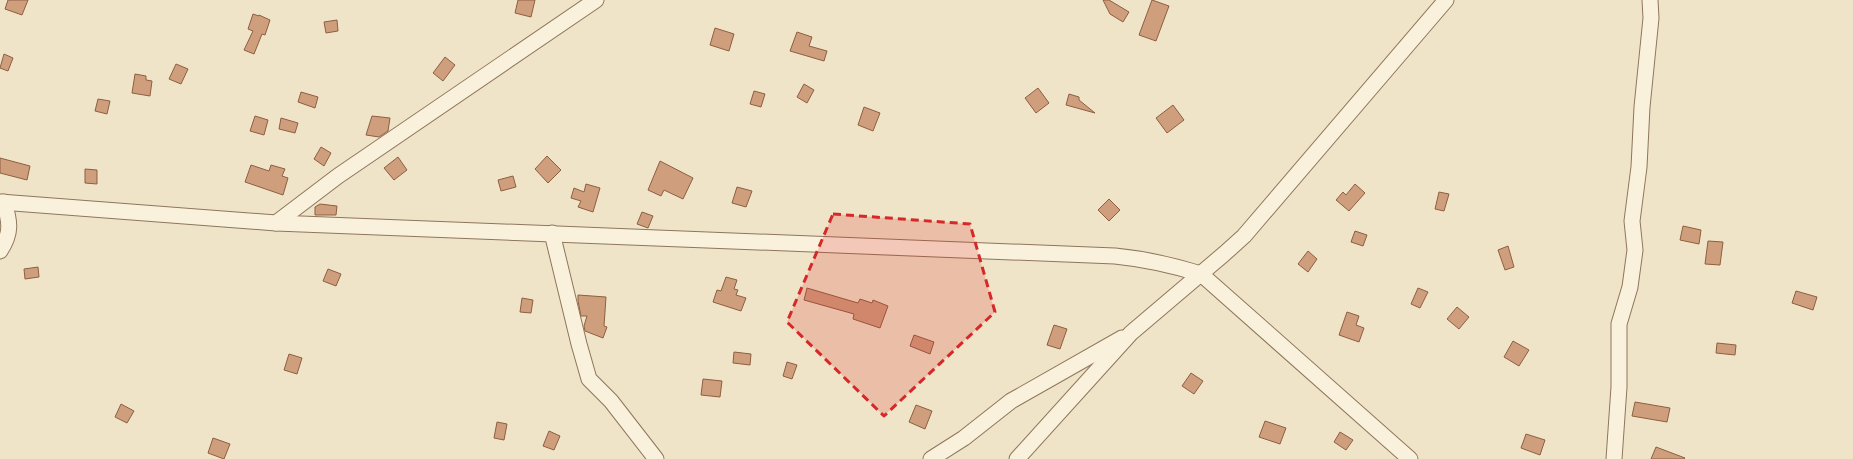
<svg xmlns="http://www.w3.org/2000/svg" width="1853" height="459" font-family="Merriweather,serif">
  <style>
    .building { fill: #cf9f7d; stroke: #8d5f41 }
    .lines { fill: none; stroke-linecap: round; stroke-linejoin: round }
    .minor-casing { stroke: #8d765c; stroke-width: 17 }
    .minor { stroke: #faf1dc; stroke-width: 15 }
    .marked { fill: #d62828; fill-opacity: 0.2; stroke: #d62828; stroke-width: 3; stroke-dasharray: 8 5; stroke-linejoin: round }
  </style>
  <rect width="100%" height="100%" fill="#f0e4c8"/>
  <!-- building -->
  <g class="building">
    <path d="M8,0H28L22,15L5,9Z"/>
    <path d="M518,0H535L531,17L515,13Z"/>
    <path d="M1103,0H1109L1129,12L1123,22L1110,14Z"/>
    <path d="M1152,0L1169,6L1156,41L1139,35Z"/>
    <path d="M253,14L259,16V15L270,20L265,35L262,34L254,54L244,50L253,31L248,29Z"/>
    <path d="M337,20L338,31L326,33L324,22Z"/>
    <path d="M715,28L734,34L729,51L710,45Z"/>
    <path d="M797,32L812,37L809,46L827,51L824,61L790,51Z"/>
    <path d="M4,54L13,58L8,71L0,68Z"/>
    <path d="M445,57L455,65L443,81L433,73Z"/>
    <path d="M176,64L188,69L181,84L169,79Z"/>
    <path d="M135,74L146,76V80L152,81L150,96L132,93Z"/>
    <path d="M804,84L814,90L807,103L797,97Z"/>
    <path d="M1038,88L1049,103L1036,113L1025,98Z"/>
    <path d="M754,91L765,94L761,107L750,104Z"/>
    <path d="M301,92L318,97L315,108L298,102Z"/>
    <path d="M1069,94L1079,97V100L1095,113L1066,105Z"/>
    <path d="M98,99L110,101L107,114L95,111Z"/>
    <path d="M1173,105L1184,120L1167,133L1156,118Z"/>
    <path d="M864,107L880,113L873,131L858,125Z"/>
    <path d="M255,116L268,120L264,135L250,131Z"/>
    <path d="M372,116L390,118L388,131L379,137L366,135Z"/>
    <path d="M281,118L298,123L295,133L279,129Z"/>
    <path d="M321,147L331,153L324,166L314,159Z"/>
    <path d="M547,156L561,170L548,183L535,169Z"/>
    <path d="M398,157L407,170L394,180L384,168Z"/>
    <path d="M0,158L30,166L27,180L0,173Z"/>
    <path d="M660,161L693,178L683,199L664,190L661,196L648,190Z"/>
    <path d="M251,165L269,171L271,165L285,169L282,176L288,178L283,195L245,182Z"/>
    <path d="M85,169L97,170V184L85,183Z"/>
    <path d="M513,176L516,187L501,191L498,180Z"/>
    <path d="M586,184L600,188L593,212L578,207L581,201L571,198L574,188L584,192Z"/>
    <path d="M1355,184L1365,193L1349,211L1336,200L1343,192L1346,195Z"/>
    <path d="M737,187L752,191L746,207L732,203Z"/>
    <path d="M1439,192L1449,194L1444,211L1435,209Z"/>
    <path d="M1109,199L1120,210L1109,221L1098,210Z"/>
    <path d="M320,204L337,206L336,215H315V207Z"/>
    <path d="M642,212L653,216L648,228L637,224Z"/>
    <path d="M1683,226L1701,230L1699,244L1680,240Z"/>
    <path d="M1355,231L1367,235L1363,246L1351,242Z"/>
    <path d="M1708,241L1723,242L1720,265L1705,264Z"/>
    <path d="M1508,246L1514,267L1505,270L1498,250Z"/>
    <path d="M1308,251L1317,259L1308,272L1298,264Z"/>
    <path d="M38,267L39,277L25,279L24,269Z"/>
    <path d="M328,269L341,274L336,286L323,281Z"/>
    <path d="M726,277L737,280L734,289L738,290L736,295L746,298L741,311L713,302L717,290L721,291Z"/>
    <path d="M807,288L858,303L860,299L872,303L873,300L888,306L880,328L853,319L854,314L804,300Z"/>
    <path d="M1418,288L1428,292L1420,308L1411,304Z"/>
    <path d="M1796,291L1817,297L1813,310L1792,303Z"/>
    <path d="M578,295L606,297L604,326L607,327L603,338L585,331L584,326L587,316H581L578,301Z"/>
    <path d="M522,298L533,300L531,313L520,312Z"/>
    <path d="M1457,307L1469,317L1459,329L1447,319Z"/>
    <path d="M1347,312L1359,316L1356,325L1364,328L1359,342L1339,335Z"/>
    <path d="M1054,325L1067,329L1060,349L1047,345Z"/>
    <path d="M914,335L934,342L930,354L910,346Z"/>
    <path d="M1513,341L1529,350L1519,366L1504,357Z"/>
    <path d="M1717,343L1736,345L1735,355L1716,353Z"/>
    <path d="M734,352L751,354L750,365L733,363Z"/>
    <path d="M289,354L302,358L297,374L284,370Z"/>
    <path d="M787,362L797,365L792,379L783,376Z"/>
    <path d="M1191,373L1203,381L1194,394L1182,386Z"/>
    <path d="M703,379L722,381L720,397L701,395Z"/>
    <path d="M1635,402L1670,408L1667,422L1632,416Z"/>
    <path d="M121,404L134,411L127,423L115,417Z"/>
    <path d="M916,405L932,411L925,429L909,422Z"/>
    <path d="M1265,421L1286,428L1280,444L1259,437Z"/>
    <path d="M497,422L507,424L504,440L494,438Z"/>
    <path d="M549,431L560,436L554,450L543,446Z"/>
    <path d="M1340,432L1353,440L1346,450L1334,442Z"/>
    <path d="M1526,434L1545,440L1540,455L1521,448Z"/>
    <path d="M213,438L230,444L224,459L208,453Z"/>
    <path d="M1656,447L1685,458L1684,459H1651Z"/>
  </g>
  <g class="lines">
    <!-- minor casing -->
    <g class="minor-casing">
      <g id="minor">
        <path d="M0,202L276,223L1115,256C1145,259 1172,265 1201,274L1410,459"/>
        <path d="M276,223L338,176L596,0"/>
        <path d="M552,233L579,344L589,379L611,401L656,459"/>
        <path d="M0,251C12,233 10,222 4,202"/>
        <path d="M931,459L964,438L1011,401L1122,338"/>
        <path d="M1017,459L1131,333L1224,254L1244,236L1446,0"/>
        <path d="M1614,459L1619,387V324L1630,287L1635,250L1632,221L1639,167L1642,107L1651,18L1650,0"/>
      </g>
    </g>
    <!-- minor -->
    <use href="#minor" class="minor"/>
  </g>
  <!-- marked area -->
  <path class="marked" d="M833,214L970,224L995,312L884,416L787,322Z"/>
</svg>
